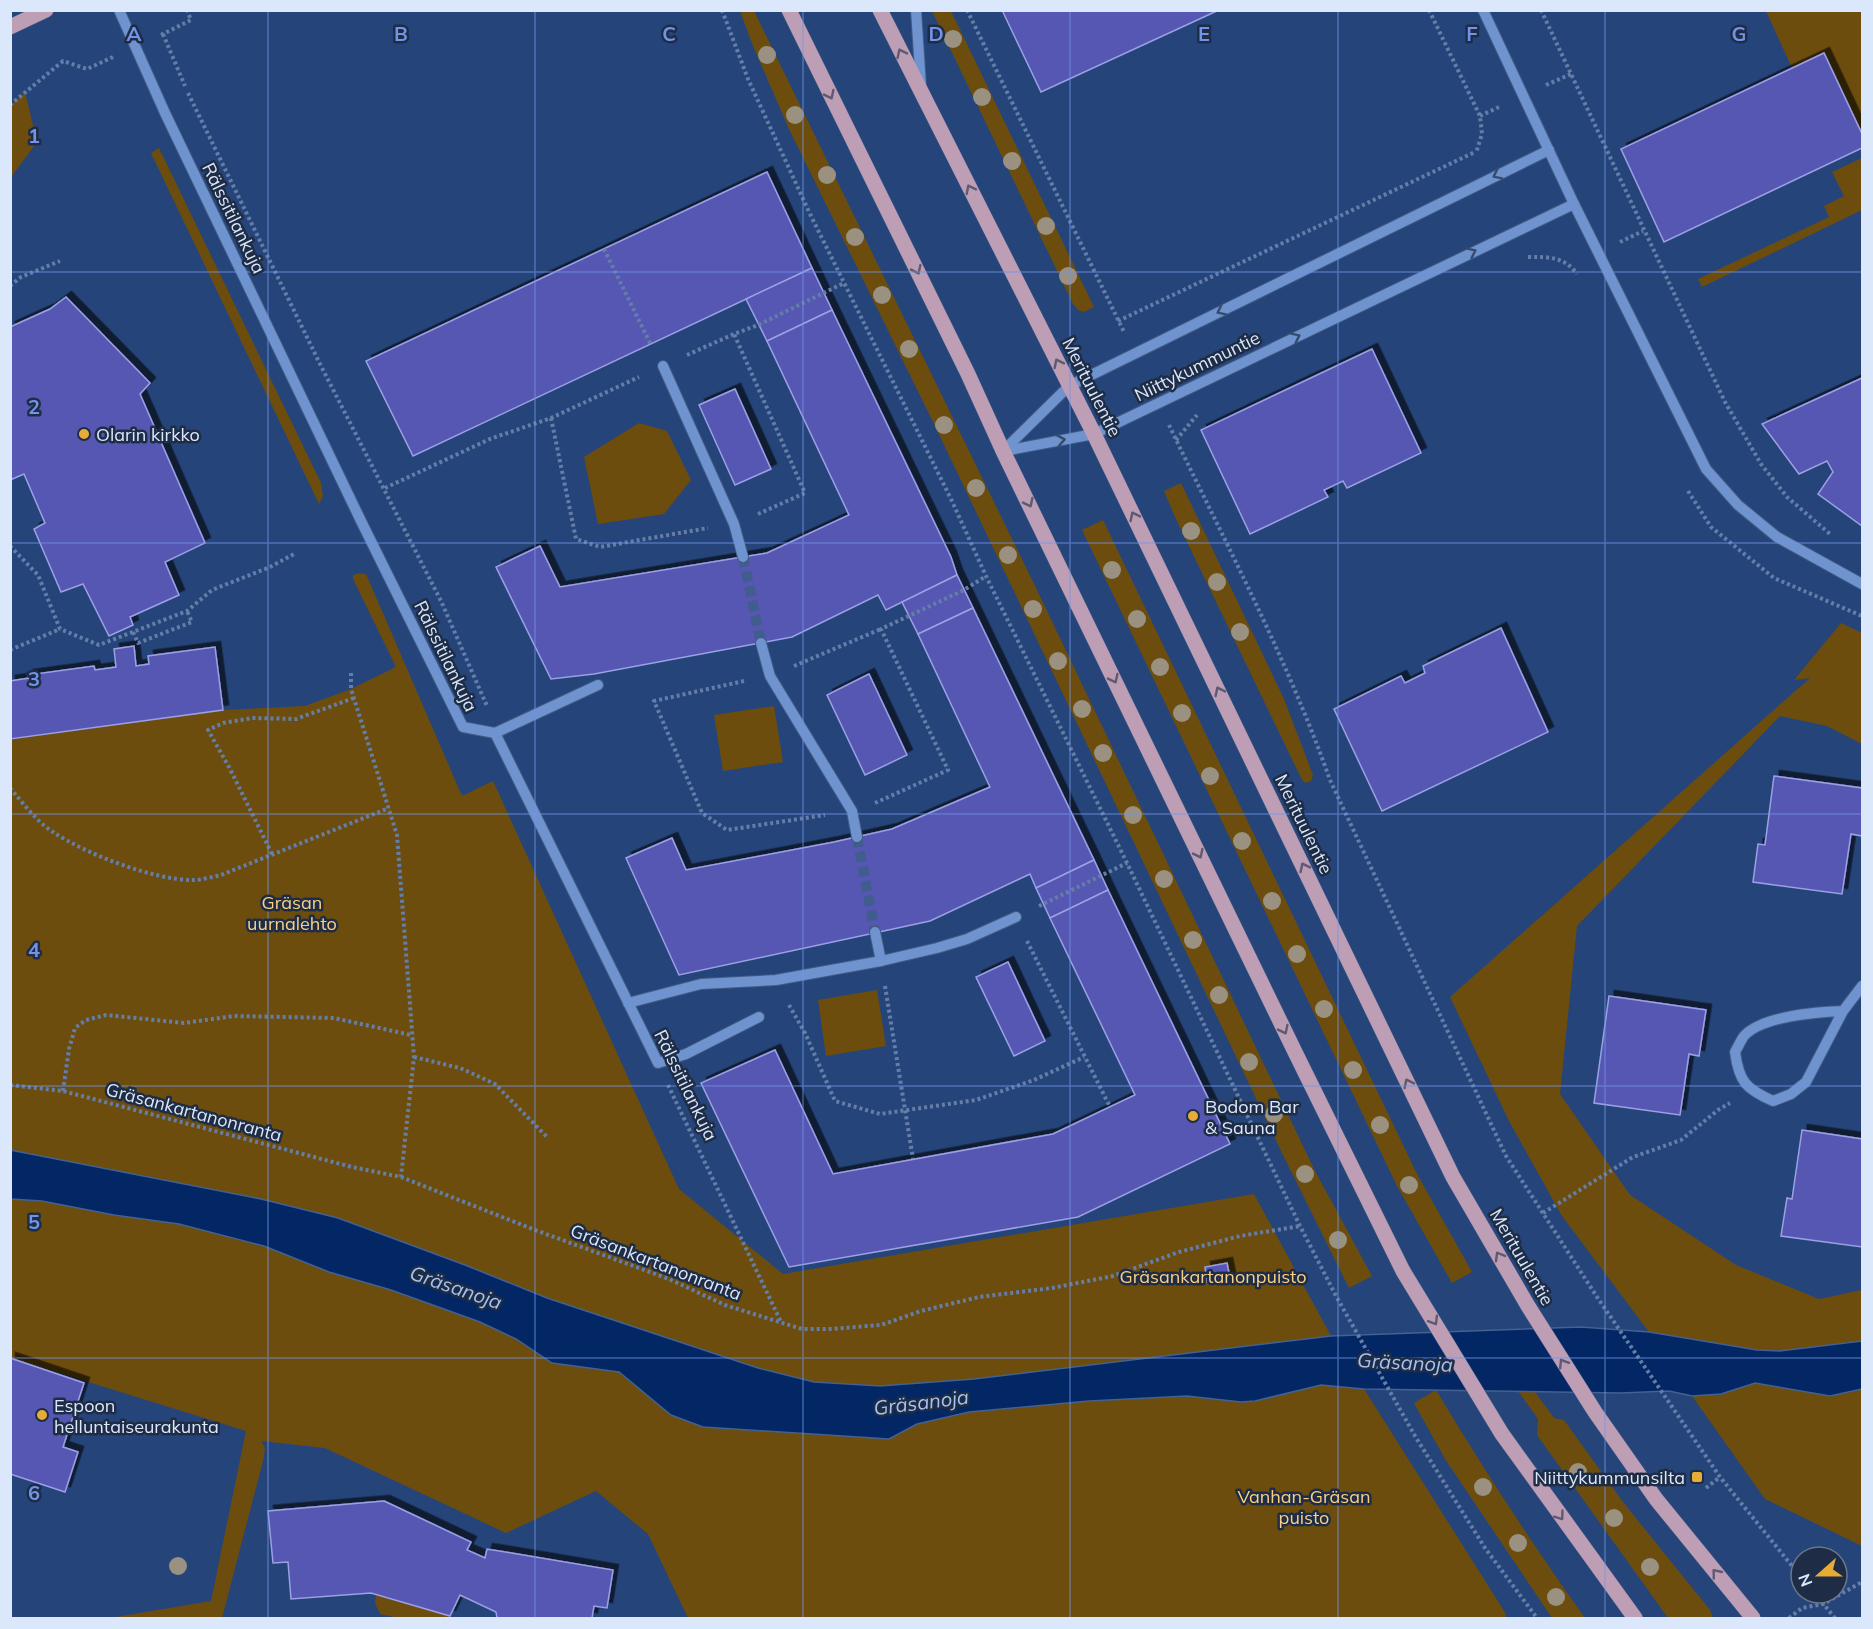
<svg xmlns="http://www.w3.org/2000/svg" width="1873" height="1629" font-family="Mulish,sans-serif">
  <style>
    .green { fill: #6c4d0e }
    .water { fill: #022764; stroke: #436191; stroke-width: 1.5 }
    .building { fill: #5656b3; stroke: #9ba1e4; stroke-width: 1.5; filter: url(#shadow) }
    .lines { fill: none; stroke-linecap: round; stroke-linejoin: round }
    .minor-tunnel { stroke: #405d8d; stroke-width: 10; stroke-dasharray: 10 5; stroke-linecap: butt }
    .minor-casing { stroke: #415b85; stroke-width: 12 }
    .major-casing { stroke: #415b85; stroke-width: 16 }
    .path { stroke: #657ea8; stroke-width: 4; stroke-dasharray: 3 3; stroke-linecap: butt }
    .minor { stroke: #6f93ce; stroke-width: 10 }
    .major { stroke: #bd9eb5; stroke-width: 15 }
    .tree { fill: #9a9180 }
    .oneway { stroke: #5e5a72 }
    .oneway2 { stroke: #364c6e }
    .grid { fill: none; stroke: #7293e8; stroke-width: 1.5; stroke-opacity: 0.55 }
    .poi-dot { fill: #e7ac37; stroke: #1e2d45; stroke-width: 2 }
    .labels { text-anchor: middle; dominant-baseline: central; stroke-width: 5; stroke-linejoin: round; paint-order: stroke }
    .street-label { font-size: 18px; fill: #dbe7fb; stroke: #1e2d45 }
    .poi-label { font-size: 18px; fill: #dbe7fb; stroke: #1e2d45; text-anchor: start }
    .park-label { font-size: 18px; fill: #facf85; stroke: #1e2d45 }
    .water-label { font-size: 20px; font-style: italic; fill: #a7c2ef; stroke: #1e2d45 }
    .grid-label { font-size: 20px; text-anchor: middle; font-weight: bold; fill: #7293e8; stroke: #1e2d45; stroke-width: 5; stroke-linejoin: round; paint-order: stroke }
  </style>
  <defs>
    <filter id="shadow"><feDropShadow dx="5.5" dy="-5.5" stdDeviation="0" flood-color="#0009"/></filter>
  </defs>
  <rect width="100%" height="100%" fill="#25457a"/>
  <!-- green -->
  <g class="green">
    <path d="M740,11H754L1036,588L1315,1171L1372,1276L1349,1288L1283,1155L935,426L789,129L753,46Z"/>
    <path d="M932,11H951L1094,307L1084,312L1078,310L1073,304Z"/>
    <path d="M1766,11H1862V134L1824,53L1792,68Z"/>
    <path d="M25,92L37,142L11,177V105Z"/>
    <path d="M159,148L321,483L323,496L319,504L151,153Z"/>
    <path d="M1862,158V210L1702,287L1698,279L1829,217L1824,206L1844,196L1832,172Z"/>
    <path d="M639,423L667,431L691,480L664,514L598,524L584,457Z"/>
    <path d="M1181,483L1284,699L1313,775L1311,781L1306,783L1302,780L1175,517L1164,491Z"/>
    <path d="M1103,520L1417,1174L1472,1272L1452,1283L1397,1186L1082,530Z"/>
    <path d="M360,573L366,574L462,796L493,781L679,1189L783,1274L1254,1194L1331,1336L974,1379L880,1386L814,1382L758,1368L547,1298L465,1265L338,1218L261,1199L11,1150L10,739L223,710L305,706L351,689L396,667L353,579V575Z"/>
    <path d="M1841,623L1862,633V744L1827,726L1780,716L1577,926L1560,1094L1630,1195L1736,1265L1819,1299L1862,1290V1341L1780,1351L1757,1350L1649,1332L1562,1216L1509,1121L1450,997L1810,678L1794,680Z"/>
    <path d="M774,706L783,762L723,771L714,715Z"/>
    <path d="M877,990L886,1046L826,1056L818,1000Z"/>
    <path d="M10,1199L42,1201L179,1224L264,1246L329,1272L391,1290L480,1322L516,1339L587,1367L619,1372L671,1415L776,1431L889,1439L917,1424L969,1412L1089,1401L1187,1396L1241,1402L1255,1401L1321,1385L1364,1389L1506,1614L1505,1618H688L648,1534L596,1491L506,1533L325,1448L261,1441L265,1448L264,1457L222,1618H110L211,1601L246,1431L11,1358Z"/>
    <path d="M1755,1383L1830,1396L1862,1389V1546L1765,1499L1692,1396L1721,1394Z"/>
    <path d="M1436,1390C1483,1468 1532,1544 1585,1618H1552L1445,1459L1414,1403Z"/>
    <path d="M1518,1391L1535,1392L1554,1418L1564,1420L1623,1502L1710,1610L1713,1618H1668L1537,1435L1538,1419Z"/>
    <path d="M376,1595L450,1616L446,1618H398L380,1614L375,1603Z"/>
  </g>
  <!-- water -->
  <path class="water" d="M10,1150L261,1199L338,1218L465,1265L547,1298L758,1368L814,1382L880,1386L974,1379L1331,1336L1581,1327L1649,1332L1757,1350L1780,1351L1862,1341V1389L1830,1396L1755,1383L1721,1394L1692,1396L1669,1391L1621,1393L1364,1389L1321,1385L1255,1401L1241,1402L1187,1396L1089,1401L969,1412L917,1424L889,1439L703,1427L671,1415L619,1372L552,1363L516,1339L480,1322L391,1290L329,1272L264,1246L179,1224L114,1215L42,1201L11,1199Z"/>
  <!-- building -->
  <g class="building">
    <path d="M1002,10H1219L1041,92Z"/>
    <path d="M1824,53L1862,134V148L1664,242L1621,149Z"/>
    <path d="M767,172L812,268L413,456L366,361Z"/>
    <path d="M812,268L832,310L767,341L746,299Z"/>
    <path d="M66,297L150,383L140,394L205,543L165,562L179,595L130,617L133,625L109,636L83,584L61,592L34,529L45,523L24,474L10,480V327L50,309Z"/>
    <path d="M832,310L951,557L957,575L886,610L878,595L792,637L594,674L551,679L496,567L540,546L560,587L767,553L849,515L767,341Z"/>
    <path d="M1372,349L1421,453L1347,488L1343,481L1324,490L1328,497L1250,534L1201,430Z"/>
    <path d="M1862,378V526L1818,494L1833,472L1827,461L1799,474L1762,424Z"/>
    <path d="M735,389L771,469L735,485L699,405Z"/>
    <path d="M957,575L973,608L918,634L902,602Z"/>
    <path d="M973,608L1094,860L1036,888L1030,874L930,921L679,975L626,858L672,838L686,870L834,842L892,829L990,787L918,634Z"/>
    <path d="M1501,628L1548,732L1382,811L1334,709L1401,676L1405,683L1425,673L1423,666Z"/>
    <path d="M134,646L136,666L149,664L148,656L215,647L223,710L10,739V681L30,678L28,675L94,666L95,670L116,667L114,649Z"/>
    <path d="M869,674L907,755L865,775L827,695Z"/>
    <path d="M1774,776L1862,788V836L1851,834L1842,894L1753,882L1758,844L1765,845Z"/>
    <path d="M1094,860L1108,890L1050,918L1036,888Z"/>
    <path d="M1108,890L1230,1144L1078,1217L789,1267L701,1083L775,1050L833,1174L1053,1134L1135,1095L1050,918Z"/>
    <path d="M1008,962L1045,1041L1014,1056L976,977Z"/>
    <path d="M1609,996L1706,1010L1699,1056L1689,1054L1680,1115L1594,1103Z"/>
    <path d="M1802,1130L1862,1139V1247L1781,1236L1787,1198L1792,1199Z"/>
    <path d="M1227,1263L1230,1278L1207,1282L1205,1267Z"/>
    <path d="M10,1358L84,1383L63,1447L78,1452L65,1492L10,1474Z"/>
    <path d="M384,1501L471,1542L467,1550L485,1558L487,1549L613,1570L607,1608L594,1606L592,1618H497L496,1612L460,1595L450,1616L371,1593L291,1599L288,1562L273,1563L268,1511Z"/>
  </g>
  <g class="lines">
    <!-- minor-tunnel -->
    <g class="minor-tunnel">
      <path d="M743,557L761,643"/>
      <path d="M857,837L875,932"/>
    </g>
    <!-- minor casing -->
    <g class="minor-casing">
      <g id="minor">
        <path d="M119,10L165,113L361,521L463,727L495,733L658,1063L686,1054L759,1017"/>
        <path d="M916,10L921,86"/>
        <path d="M1483,10L1574,204L1706,469L1738,505L1777,537L1862,584"/>
        <path d="M663,366L734,524L743,557"/>
        <path d="M1003,451L1069,386L1549,150"/>
        <path d="M1004,451L1094,434L1574,204"/>
        <path d="M761,643L770,676L852,811L857,837"/>
        <path d="M495,733L598,685"/>
        <path d="M875,932L881,961"/>
        <path d="M628,1003L701,984L776,980L881,961L937,948L967,939L1016,917"/>
        <path d="M1843,1011C1818,1012 1762,1016 1744,1036C1741,1040 1738,1047 1735,1052C1739,1082 1746,1089 1773,1101L1791,1094L1806,1082L1843,1011L1862,986"/>
      </g>
    </g>
    <!-- major casing -->
    <g class="major-casing">
      <g id="major">
        <path d="M789,10L968,374L1003,451L1295,1052L1403,1271L1502,1434L1635,1618"/>
        <path d="M880,10L1094,434L1453,1177L1528,1306L1595,1412L1656,1499L1753,1618"/>
        <path d="M10,27L46,10"/>
      </g>
    </g>
    <!-- path -->
    <g class="path">
      <path d="M722,10L748,79L810,214L951,499L986,576L1127,863L1300,1226L1336,1296L1415,1436L1485,1548L1537,1618"/>
      <path d="M967,10L1124,332"/>
      <path d="M1429,10L1480,116L1482,134L1476,153"/>
      <path d="M1541,10L1725,402L1761,464L1787,497L1830,534"/>
      <path d="M163,34L185,86"/>
      <path d="M161,35L191,20L187,10"/>
      <path d="M1546,85L1571,74"/>
      <path d="M188,93L321,366L441,601L487,706"/>
      <path d="M10,105L63,61L87,69L113,57"/>
      <path d="M1480,116L1501,106"/>
      <path d="M1620,242L1643,231"/>
      <path d="M604,249L651,345"/>
      <path d="M1528,257C1548,257 1564,256 1577,274"/>
      <path d="M10,286L21,277L60,261"/>
      <path d="M1118,321L1475,152"/>
      <path d="M687,355L734,334"/>
      <path d="M551,418L576,539L600,547L708,528"/>
      <path d="M1169,425C1225,542 1287,658 1330,780L1506,1156L1597,1297L1720,1477L1801,1577"/>
      <path d="M1176,440L1197,415"/>
      <path d="M385,488L490,439L551,418L639,377"/>
      <path d="M1688,491L1711,527L1774,578L1862,616"/>
      <path d="M758,514L805,493L734,334L758,325L844,283"/>
      <path d="M10,546L38,575L60,629L99,645L187,611L212,590L270,567L294,554"/>
      <path d="M133,632L138,643L192,622L187,611"/>
      <path d="M10,650L60,629"/>
      <path d="M794,666L881,629"/>
      <path d="M351,673V689L397,835L414,1057L401,1177"/>
      <path d="M744,681L654,701L702,813L727,830L825,815"/>
      <path d="M10,788C23,803 36,821 53,832C86,854 153,880 193,880C202,880 212,877 221,875L389,808"/>
      <path d="M875,803L948,770L881,629L964,590L986,576"/>
      <path d="M272,854L229,767L208,730L223,723L252,718L296,719L354,698"/>
      <path d="M1039,906L1127,863"/>
      <path d="M1027,941L1110,1107"/>
      <path d="M885,986L913,1159"/>
      <path d="M789,1005L805,1033L835,1101L880,1114L976,1100L1034,1080L1084,1057"/>
      <path d="M414,1057L460,1068L495,1084L548,1138"/>
      <path d="M10,1085L63,1091L352,1167L401,1177L535,1230L669,1279L725,1305L802,1329H832L881,1325L921,1311L979,1297L1052,1288L1113,1276L1179,1252L1240,1236L1300,1226"/>
      <path d="M668,1085L781,1322"/>
      <path d="M63,1091L69,1049L75,1028L86,1020L106,1015L184,1023L234,1016L334,1018L411,1035"/>
      <path d="M1543,1213L1633,1157L1681,1140L1718,1110L1730,1103"/>
      <path d="M1706,1488L1720,1477"/>
      <path d="M1814,1593L1835,1618"/>
      <path d="M1789,1618L1802,1608L1823,1604L1862,1582"/>
    </g>
    <!-- minor -->
    <use href="#minor" class="minor"/>
    <!-- major -->
    <use href="#major" class="major"/>
  </g>
  <!-- trees -->
  <g class="tree">
    <circle cx="953" cy="39" r="9"/>
    <circle cx="767" cy="55" r="9"/>
    <circle cx="982" cy="97" r="9"/>
    <circle cx="795" cy="115" r="9"/>
    <circle cx="1012" cy="161" r="9"/>
    <circle cx="827" cy="175" r="9"/>
    <circle cx="1046" cy="226" r="9"/>
    <circle cx="855" cy="237" r="9"/>
    <circle cx="1068" cy="276" r="9"/>
    <circle cx="882" cy="295" r="9"/>
    <circle cx="909" cy="349" r="9"/>
    <circle cx="944" cy="425" r="9"/>
    <circle cx="976" cy="488" r="9"/>
    <circle cx="1191" cy="531" r="9"/>
    <circle cx="1008" cy="555" r="9"/>
    <circle cx="1112" cy="570" r="9"/>
    <circle cx="1217" cy="582" r="9"/>
    <circle cx="1033" cy="609" r="9"/>
    <circle cx="1137" cy="619" r="9"/>
    <circle cx="1240" cy="632" r="9"/>
    <circle cx="1058" cy="661" r="9"/>
    <circle cx="1160" cy="667" r="9"/>
    <circle cx="1082" cy="709" r="9"/>
    <circle cx="1182" cy="713" r="9"/>
    <circle cx="1103" cy="753" r="9"/>
    <circle cx="1210" cy="776" r="9"/>
    <circle cx="1133" cy="815" r="9"/>
    <circle cx="1242" cy="841" r="9"/>
    <circle cx="1164" cy="879" r="9"/>
    <circle cx="1272" cy="901" r="9"/>
    <circle cx="1193" cy="940" r="9"/>
    <circle cx="1297" cy="954" r="9"/>
    <circle cx="1219" cy="995" r="9"/>
    <circle cx="1324" cy="1009" r="9"/>
    <circle cx="1249" cy="1062" r="9"/>
    <circle cx="1353" cy="1070" r="9"/>
    <circle cx="1274" cy="1114" r="9"/>
    <circle cx="1380" cy="1125" r="9"/>
    <circle cx="1305" cy="1174" r="9"/>
    <circle cx="1409" cy="1185" r="9"/>
    <circle cx="1338" cy="1240" r="9"/>
    <circle cx="1578" cy="1472" r="9"/>
    <circle cx="1483" cy="1487" r="9"/>
    <circle cx="1614" cy="1518" r="9"/>
    <circle cx="1518" cy="1543" r="9"/>
    <circle cx="178" cy="1566" r="9"/>
    <circle cx="1650" cy="1567" r="9"/>
    <circle cx="1556" cy="1597" r="9"/>
  </g>
  <!-- one-way arrows -->
  <defs><path id="oneway-chevron" d="M-2-3.5L2.5 0L-2 3.5" fill="none" stroke-width="1.6" stroke-linecap="round" stroke-linejoin="round" transform="scale(1.5)"/></defs>
  <g class="oneway">
    <use href="#oneway-chevron" transform="translate(901 53) rotate(-116)"/>
    <use href="#oneway-chevron" transform="translate(830 95) rotate(64)"/>
    <use href="#oneway-chevron" transform="translate(970 189) rotate(-117)"/>
    <use href="#oneway-chevron" transform="translate(917 270) rotate(64)"/>
    <use href="#oneway-chevron" transform="translate(1058 363) rotate(-117)"/>
    <use href="#oneway-chevron" transform="translate(1029 503) rotate(64)"/>
    <use href="#oneway-chevron" transform="translate(1134 516) rotate(-116)"/>
    <use href="#oneway-chevron" transform="translate(1114 679) rotate(64)"/>
    <use href="#oneway-chevron" transform="translate(1219 691) rotate(-116)"/>
    <use href="#oneway-chevron" transform="translate(1199 854) rotate(64)"/>
    <use href="#oneway-chevron" transform="translate(1304 867) rotate(-116)"/>
    <use href="#oneway-chevron" transform="translate(1284 1030) rotate(64)"/>
    <use href="#oneway-chevron" transform="translate(1408 1083) rotate(-116)"/>
    <use href="#oneway-chevron" transform="translate(1499 1256) rotate(-120)"/>
    <use href="#oneway-chevron" transform="translate(1434 1321) rotate(59)"/>
    <use href="#oneway-chevron" transform="translate(1563 1363) rotate(-122)"/>
    <use href="#oneway-chevron" transform="translate(1560 1516) rotate(54)"/>
    <use href="#oneway-chevron" transform="translate(1716 1573) rotate(-129)"/>
  </g>
  <g class="oneway2">
    <use href="#oneway-chevron" transform="translate(1497 175) rotate(154)"/>
    <use href="#oneway-chevron" transform="translate(1472 252) rotate(-26)"/>
    <use href="#oneway-chevron" transform="translate(1221 311) rotate(154)"/>
    <use href="#oneway-chevron" transform="translate(1296 337) rotate(-26)"/>
    <use href="#oneway-chevron" transform="translate(1061 440) rotate(-10)"/>
  </g>
  <!-- grid -->
  <path class="grid" d="M268,10V1618M535,10V1618M803,10V1618M1070,10V1618M1338,10V1618M1605,10V1618M10,272H1862M10,543H1862M10,814H1862M10,1086H1862M10,1358H1862"/>
  <!-- markers -->
  <g class="poi-dot">
    <circle cx="84" cy="434" r="6"/>
    <circle cx="1193" cy="1116" r="6"/>
    <circle cx="42" cy="1415" r="6"/>
    <rect x="1691" y="1471" width="12" height="12" rx="3"/>
  </g>
  <g class="labels">
    <!-- street labels -->
    <g class="street-label">
      <text transform="translate(234 218) rotate(64)">Rälssitilankuja</text>
      <text transform="translate(1197 366) rotate(-26)">Niittykummuntie</text>
      <text transform="translate(1092 387) rotate(63)">Merituulentie</text>
      <text transform="translate(446 656) rotate(64)">Rälssitilankuja</text>
      <text transform="translate(1304 824) rotate(64)">Merituulentie</text>
      <text transform="translate(686 1085) rotate(64)">Rälssitilankuja</text>
      <text transform="translate(194 1112) rotate(15)">Gräsankartanonranta</text>
      <text transform="translate(1522 1257) rotate(60)">Merituulentie</text>
      <text transform="translate(656 1262) rotate(21)">Gräsankartanonranta</text>
    </g>
    <!-- poi labels -->
    <g class="poi-label">
      <text x="96" y="434">Olarin kirkko</text>
      <text x="1205" y="1106">Bodom Bar<tspan x="1205" dy="21">&amp; Sauna</tspan></text>
      <text x="54" y="1405">Espoon<tspan x="54" dy="21">helluntaiseurakunta</tspan></text>
      <text x="1685" y="1477" text-anchor="end">Niittykummunsilta</text>
    </g>
    <!-- park labels -->
    <g class="park-label">
      <text x="292" y="902">Gräsan<tspan x="292" dy="21">uurnalehto</tspan></text>
      <text x="1213" y="1276">Gräsankartanonpuisto</text>
      <text x="1304" y="1496">Vanhan-Gräsan<tspan x="1304" dy="21">puisto</tspan></text>
    </g>
    <!-- water labels -->
    <g class="water-label">
      <text transform="translate(456 1287) rotate(19)">Gräsanoja</text>
      <text transform="translate(1405 1362) rotate(3)">Gräsanoja</text>
      <text transform="translate(921 1402) rotate(-7)">Gräsanoja</text>
    </g>
  </g>
  <g class="grid-label">
    <text x="134" y="41">A</text>
    <text x="401" y="41">B</text>
    <text x="669" y="41">C</text>
    <text x="936" y="41">D</text>
    <text x="1204" y="41">E</text>
    <text x="1472" y="41">F</text>
    <text x="1739" y="41">G</text>
    <text x="34" y="143">1</text>
    <text x="34" y="414">2</text>
    <text x="34" y="686">3</text>
    <text x="34" y="957">4</text>
    <text x="34" y="1229">5</text>
    <text x="34" y="1500">6</text>
  </g>
  <!-- border -->
  <rect width="1873" height="1629" fill="none" stroke="#dbe7fb" stroke-width="24"/>
  <!-- north arrow -->
  <g transform="translate(1819 1575) rotate(249)"><circle r="28" fill="#1e2d45" stroke="#6a778e" stroke-width="1.5"/>
  <path d="M0-4.5L10 22L0 15L-10 22Z" fill="#e7ac37"/>
  <text y="-9" font-size="16" font-weight="bold" text-anchor="middle" fill="#dbe7fb">N</text>
  </g>
</svg>
